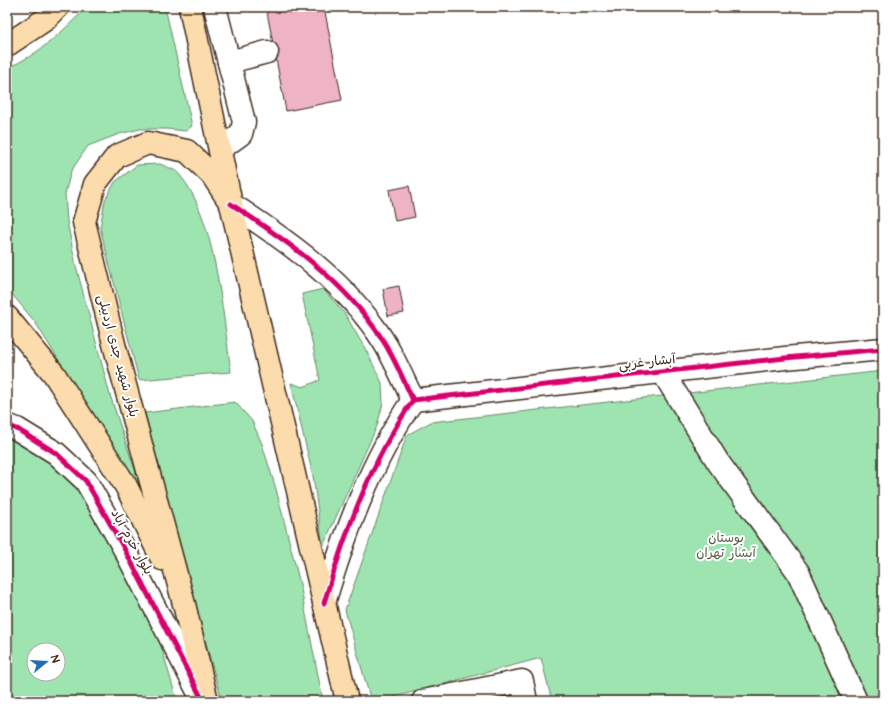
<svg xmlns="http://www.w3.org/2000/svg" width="890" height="708" viewBox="0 0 890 708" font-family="'Architects Daughter','Playpen Sans Arabic',sans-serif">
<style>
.green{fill:#9ee4b1;stroke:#6c8768;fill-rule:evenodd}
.building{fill:#eeb4c5;stroke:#3b2a1e}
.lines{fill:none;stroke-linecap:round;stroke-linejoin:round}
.minor-casing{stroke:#3b2a1e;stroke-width:25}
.major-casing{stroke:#3b2a1e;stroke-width:25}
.minor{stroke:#fff;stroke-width:22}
.major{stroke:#fcdcac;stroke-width:22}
.cycleway-casing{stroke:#fff;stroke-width:8}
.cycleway{stroke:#d6006c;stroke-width:5}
.labels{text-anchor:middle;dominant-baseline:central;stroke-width:4;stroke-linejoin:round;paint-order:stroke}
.street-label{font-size:13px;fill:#3b2a1e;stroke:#fff}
.park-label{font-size:13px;fill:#545843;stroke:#fff}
</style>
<rect width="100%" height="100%" fill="#fff"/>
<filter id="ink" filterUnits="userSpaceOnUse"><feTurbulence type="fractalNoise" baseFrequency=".025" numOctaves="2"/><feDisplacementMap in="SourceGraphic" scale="8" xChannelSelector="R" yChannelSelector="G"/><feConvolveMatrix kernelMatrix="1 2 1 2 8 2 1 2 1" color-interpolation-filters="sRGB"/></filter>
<g filter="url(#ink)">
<g class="green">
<path d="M87,7H165L192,126L186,131L167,129H140L119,134L88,146L71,171L65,194L67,221L76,266L110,395L160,545L83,399L35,322L7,288V68C39,55 63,31 87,7Z"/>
<path d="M160,164C166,167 175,169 179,174C216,216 223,317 231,372L139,380L100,228L105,200L115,182L137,165Z"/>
<polygon points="323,289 345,314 367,352 382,383 383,403 377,426 323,546 313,476 291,383 303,387 320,380 302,294"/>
<polygon points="883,371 883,701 552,701 541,658 379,701 371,701 345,610 407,435 431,422"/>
<polygon points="235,402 252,421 262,444 276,489 300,584 323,701 222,701 187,575 145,413"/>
<path d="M7,430L72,472L141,576L177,701H7ZM34,650H58V674H34Z"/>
</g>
<g class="building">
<polygon points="266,7 324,7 342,100 286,111"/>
<polygon points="409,186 415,217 395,221 389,190"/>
<polygon points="399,286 404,313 388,316 383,289"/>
<polygon points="519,684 523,701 494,701 492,690"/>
</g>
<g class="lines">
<defs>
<g id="minor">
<polyline points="215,7 244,122 241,134 220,149"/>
<polyline points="229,62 267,52"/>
<path d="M231,204C283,238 336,275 373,326C390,348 401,375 413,400"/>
<polyline points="662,371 718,462 798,572 856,701"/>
<polyline points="413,400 785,358 883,349"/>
<polyline points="7,425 17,429 56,453 86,481 125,550 203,701"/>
<path d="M324,603C345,533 371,461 413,400"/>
<polyline points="423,701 522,681 526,701"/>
</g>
<g id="major">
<polyline points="190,7 231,204 347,701"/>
<polyline points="7,45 46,19 58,7"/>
<polyline points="7,317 54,374 126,486 162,559"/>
<polyline points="207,701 184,604 115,348 84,222 95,184 117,156 148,143 187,151 212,175 231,204"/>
</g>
</defs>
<use href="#minor" class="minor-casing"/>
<use href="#major" class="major-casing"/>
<use href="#minor" class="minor"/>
<use href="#major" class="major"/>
<defs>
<g id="cycleway">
<path d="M231,204C283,238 336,275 373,326C390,348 401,375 413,400"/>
<polyline points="413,400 785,358 883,349"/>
<polyline points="7,425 17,429 56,453 86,481 125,550 203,701"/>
<path d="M324,603C345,533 371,461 413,400"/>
</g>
</defs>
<use href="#cycleway" class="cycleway-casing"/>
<use href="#cycleway" class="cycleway"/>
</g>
</g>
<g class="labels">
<g class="street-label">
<text transform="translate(118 356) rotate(75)">بلوار شهید جدی اردبیلی</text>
<text transform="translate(647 362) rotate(-6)">آبشار غربی</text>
<text transform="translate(132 542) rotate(61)">بلوار خرم آباد</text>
</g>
<g class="park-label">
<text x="726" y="538">بوستان<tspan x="726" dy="15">آبشار تهران</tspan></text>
</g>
</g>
<rect width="890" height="708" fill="none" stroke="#fff" stroke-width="24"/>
<rect x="12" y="12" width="866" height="684" fill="none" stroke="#3b2a1e" stroke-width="1.5" filter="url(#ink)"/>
<g transform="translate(46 662) rotate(72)"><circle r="19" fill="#ffffff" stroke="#b1aaa5"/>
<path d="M0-3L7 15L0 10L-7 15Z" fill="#1f6fb2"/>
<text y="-6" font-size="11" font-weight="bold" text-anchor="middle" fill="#3b2a1e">N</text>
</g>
</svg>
